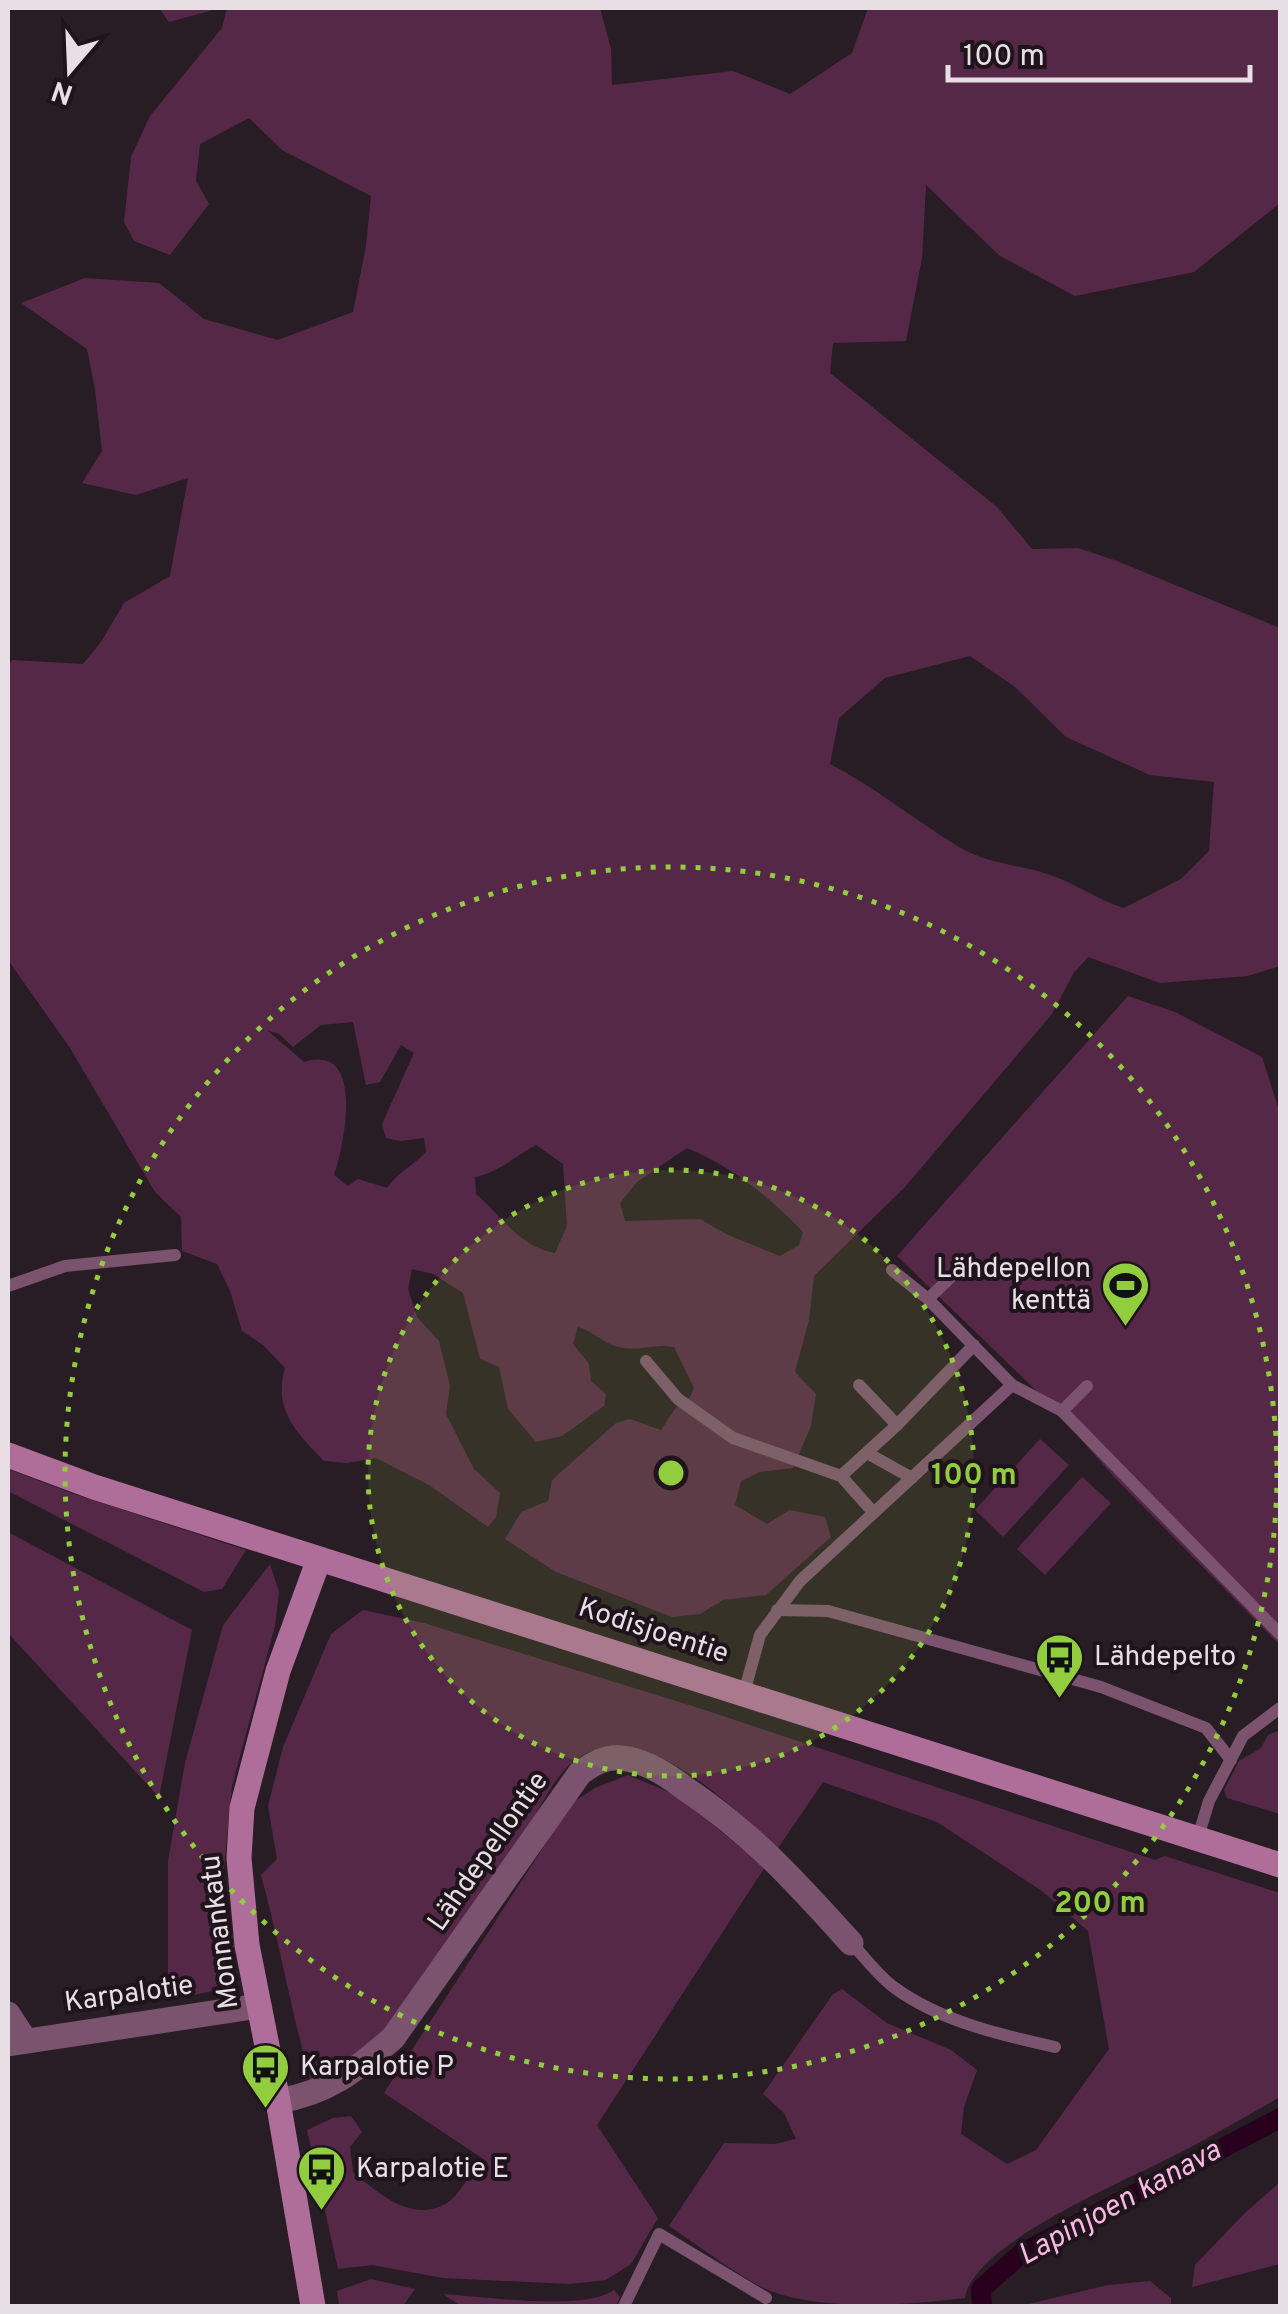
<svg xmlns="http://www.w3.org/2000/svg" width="1288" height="2314" viewBox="0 0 1288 2314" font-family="Overpass,sans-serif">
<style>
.green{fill:#562848;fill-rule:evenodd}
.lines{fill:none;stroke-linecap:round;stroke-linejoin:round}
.canal{stroke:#28001e;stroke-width:20}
.lane{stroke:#7b536e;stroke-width:12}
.street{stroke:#7b536e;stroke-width:25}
.secondary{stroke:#ae6e99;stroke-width:25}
.ring{fill:none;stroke:#92cd3f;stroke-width:5;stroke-dasharray:5 10}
.labels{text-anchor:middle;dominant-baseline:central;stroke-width:8;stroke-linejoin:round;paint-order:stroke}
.poi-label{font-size:28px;fill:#e7dfe4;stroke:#1f141b;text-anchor:start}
.street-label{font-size:28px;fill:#e7dfe4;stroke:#1f141b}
.water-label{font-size:30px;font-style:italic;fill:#f9b8e3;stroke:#1f141b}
.centre{fill:#92cd3f;stroke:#1f141b;stroke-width:5}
.ring-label{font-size:30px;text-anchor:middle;font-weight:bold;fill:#92cd3f;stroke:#1f141b;stroke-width:8;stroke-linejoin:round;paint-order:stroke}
</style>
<rect width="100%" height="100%" fill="#291d25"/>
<g class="green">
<polygon points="159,8 220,8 169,22"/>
<path d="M227,8H600L611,49L612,85L733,71L790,94L852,53L868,8H1280V203L1194,272L1075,296L1000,256L926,185L922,258L906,341L833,343L830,373L997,507L1032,549L1078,548L1117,561L1280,628V966L1248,976L1160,983L1088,957L1073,974L1052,1014L904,1188L814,1276L809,1320L795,1372L816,1394L811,1426L793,1468L760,1472L741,1481L735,1505L767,1524L790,1510L825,1517L831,1537L766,1595L723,1600L700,1614L672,1617L556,1572L505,1539L521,1512L548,1501L552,1480L616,1423L630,1419L661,1430L677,1406L690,1397L694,1388L674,1347C654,1343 636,1353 615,1346C603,1342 592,1331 578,1327L573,1344L589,1364L591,1381L606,1394L604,1406L562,1436L536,1442L508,1409L499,1367L480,1359L463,1293L433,1274L412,1269L408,1289L417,1317L439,1341L450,1386L446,1414L474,1469L500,1493L496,1517L488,1527L429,1485L376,1458L347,1463L324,1461C296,1432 273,1410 285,1368L263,1345L242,1331L230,1291L217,1264L182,1251L181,1217L155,1192L70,1048L8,960V666L12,660L83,664L101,642L124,603L170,576L188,478L136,495L82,483L102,451L95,389L87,349L21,303L85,278L159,283L204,319L278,340L353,312L366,246L371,196L282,150L249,118L200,144L196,181L209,204L170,255L134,241L124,222L131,157L150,116L222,28ZM970,656L1015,687L1066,737L1150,775L1214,782L1209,851L1181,879L1124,908C1097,900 1074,882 1047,874C1017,864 987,864 959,847C915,820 876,788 830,764L839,718L885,678ZM353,1022L366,1085L380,1082L401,1045L414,1053L382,1124L386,1138L400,1141L424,1138L426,1152C413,1166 398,1172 387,1188L358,1179L348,1186L334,1175C344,1146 366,1042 304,1062L267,1030L279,1034L293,1047L321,1025ZM536,1145L563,1164L567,1226L555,1253C518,1246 503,1217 476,1194L475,1177C498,1173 515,1156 536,1145ZM687,1148C731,1166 771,1198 803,1232L799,1245L780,1256L726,1234L700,1219L625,1221L620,1203L637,1182Z"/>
<polygon points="1128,996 1175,1012 1262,1057 1280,1113 1280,1645 1116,1479 1048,1402 897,1256"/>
<polygon points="1040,1439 1069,1465 1003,1537 975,1510"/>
<polygon points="8,1469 71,1493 246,1550 222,1589 204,1592 8,1491"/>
<polygon points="1082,1477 1111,1503 1045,1575 1017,1549"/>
<polygon points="8,1532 192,1630 159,1797 8,1633"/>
<polygon points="270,1564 279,1592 275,1626 232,1786 223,1879 235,1952 227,1974 213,1991 168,2000 168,1861 185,1763 223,1625"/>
<path d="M363,1610L424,1623L705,1710L1155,1860L1165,1856L1280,1893V2097C1240,2120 1199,2144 1157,2164C1113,2186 971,2247 965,2298C907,2305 828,2311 773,2292C746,2282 695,2243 669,2226L724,2143L775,2144L796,2139L784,2113L763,2094L833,1994L842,1989L887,2023L951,2050L977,2070L964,2107L961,2134L1007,2164L1036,2150L1109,2049L1088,1931L1042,1891L937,1822L823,1782L778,1848C731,1807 640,1710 574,1761C553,1777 535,1816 524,1839L383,2039L312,2085C292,2016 280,1945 261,1875L277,1859L268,1806L283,1747L331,1634Z"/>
<polygon points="1280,1730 1280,1814 1227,1798 1224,1790 1239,1761 1261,1748 1268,1735"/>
<path d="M628,1775L676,1795L765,1867L597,2125L658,2218L631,2264L606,2280L569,2284L443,2278L372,2265L338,2269L307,2130L333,2118L351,2116L362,2132L350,2147L353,2172C378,2193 412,2224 447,2203C460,2195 472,2170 482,2158L384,2093L572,1803L595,1788Z"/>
<polygon points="1280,2182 1280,2264 1192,2287 1195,2265 1244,2214"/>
<polygon points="371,2279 415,2289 403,2306 339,2306 337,2291"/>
<polygon points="1150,2281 1171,2298 1171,2306 1020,2306 1108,2285"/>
<path d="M614,2290L620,2297L616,2306H461L443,2294C483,2296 582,2312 614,2290Z"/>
</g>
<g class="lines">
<polyline class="canal" points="982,2306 981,2289 1022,2253 1280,2118"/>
<g class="lane">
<polyline points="892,1270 928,1299 1012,1385 1062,1411 1280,1634"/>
<polyline points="8,1286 65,1266 175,1255"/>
<polyline points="928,1299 950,1278"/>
<polyline points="646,1361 678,1399 733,1438 841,1476 873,1512"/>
<polyline points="859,1385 897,1425"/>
<polyline points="1062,1411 1087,1386"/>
<polyline points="867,1453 912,1478"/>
<polyline points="841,1476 897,1425 974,1345"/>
<polyline points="777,1610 828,1611 1101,1687 1206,1728 1231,1760"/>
<polyline points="744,1693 760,1635 800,1581 1012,1385"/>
<polyline points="1198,1837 1209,1801 1243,1736 1280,1708"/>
<path d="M851,1943C865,1957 878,1976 895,1988C940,2021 1001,2035 1055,2047"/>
<polyline points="624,2306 659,2234 766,2298"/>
</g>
<g class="street">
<polyline points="8,2014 25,2040"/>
<polyline points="8,2044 259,2006"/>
<path d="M278,2101C328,2093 356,2070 393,2038L580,1773C593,1764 605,1756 621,1758C643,1760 666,1774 683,1787C752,1833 796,1882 851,1943"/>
</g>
<g class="secondary">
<polyline points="8,1455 94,1487 1280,1865"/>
<polyline points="313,2306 278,2101 247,1945 239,1858 242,1808 278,1671 319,1559"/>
</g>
</g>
<circle cx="671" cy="1473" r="303" fill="#92cd3f" fill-opacity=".12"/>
<g class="ring">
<circle cx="671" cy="1473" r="303"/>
<circle cx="671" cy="1473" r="606"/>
</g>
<defs>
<symbol id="stadium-pin" viewBox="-11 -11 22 30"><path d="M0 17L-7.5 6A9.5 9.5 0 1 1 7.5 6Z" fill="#92cd3f" stroke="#1f141b"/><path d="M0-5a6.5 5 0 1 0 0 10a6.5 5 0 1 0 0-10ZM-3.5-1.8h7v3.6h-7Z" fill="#111"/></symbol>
<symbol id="bus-pin" viewBox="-11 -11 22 30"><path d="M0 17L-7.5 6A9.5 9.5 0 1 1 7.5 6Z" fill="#92cd3f" stroke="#1f141b"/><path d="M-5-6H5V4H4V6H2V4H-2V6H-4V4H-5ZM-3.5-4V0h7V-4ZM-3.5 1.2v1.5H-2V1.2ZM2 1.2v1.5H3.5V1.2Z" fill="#111"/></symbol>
</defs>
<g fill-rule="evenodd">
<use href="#stadium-pin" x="1098" y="1258" width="55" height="75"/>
<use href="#bus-pin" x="1032" y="1630" width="55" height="75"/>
<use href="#bus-pin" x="238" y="2040" width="55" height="75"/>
<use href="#bus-pin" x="294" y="2142" width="55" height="75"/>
</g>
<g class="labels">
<g class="poi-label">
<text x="1091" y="1270" text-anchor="end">Lähdepellon<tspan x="1091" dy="32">kenttä</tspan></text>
<text x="1094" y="1658">Lähdepelto</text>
<text x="300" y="2068">Karpalotie P</text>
<text x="356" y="2170">Karpalotie E</text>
</g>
<g class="street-label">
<text transform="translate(653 1632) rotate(18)">Kodisjoentie</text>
<text transform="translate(489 1852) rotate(-55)">Lähdepellontie</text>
<text transform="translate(221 1932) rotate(-97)">Monnankatu</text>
<text transform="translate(129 1995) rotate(-8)">Karpalotie</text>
</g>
<g class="water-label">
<text transform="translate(1120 2204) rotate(-29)">Lapinjoen kanava</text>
</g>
</g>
<circle cx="671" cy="1473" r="15" class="centre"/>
<g class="ring-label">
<text x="974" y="1484">100 m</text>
<text x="1100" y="1912">200 m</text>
</g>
<rect width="1288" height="2314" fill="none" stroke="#e7dfe4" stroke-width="20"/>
<g transform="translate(70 70) rotate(199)" stroke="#1f141b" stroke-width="8" paint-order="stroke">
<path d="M0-8L18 38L0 25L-18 38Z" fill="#e7dfe4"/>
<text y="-15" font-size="28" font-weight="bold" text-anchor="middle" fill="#e7dfe4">N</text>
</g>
<path d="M948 65v15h302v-15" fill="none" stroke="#e7dfe4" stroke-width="5"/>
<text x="963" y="65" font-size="30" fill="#e7dfe4" stroke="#1f141b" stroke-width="8" paint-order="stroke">100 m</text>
</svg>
